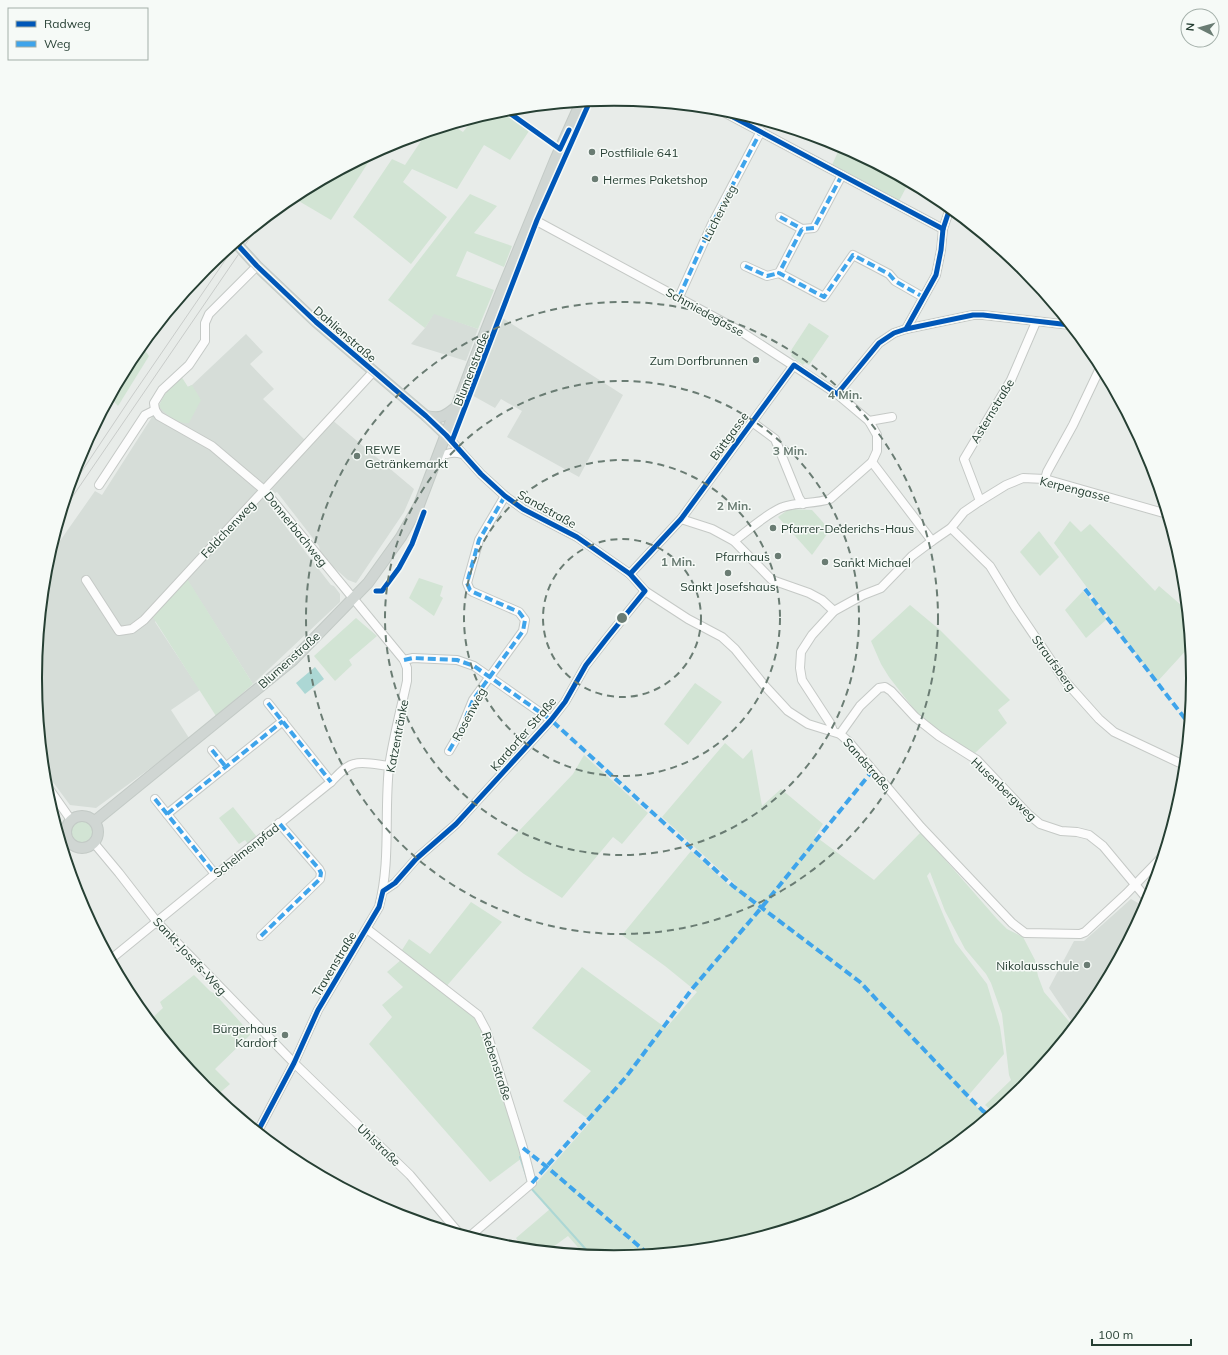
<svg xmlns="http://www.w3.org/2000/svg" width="1228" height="1355" viewBox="0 0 1228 1355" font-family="Mulish,sans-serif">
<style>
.built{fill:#d6ddd8}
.green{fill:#d2e4d4}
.water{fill:#acd7d4}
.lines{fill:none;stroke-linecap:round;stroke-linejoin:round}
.stream{stroke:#acd7d4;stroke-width:2}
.minor-casing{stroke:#c5c9c6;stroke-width:10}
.major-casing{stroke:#c3cac6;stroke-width:12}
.minor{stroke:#fcfcfc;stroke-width:8}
.major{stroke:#d0d6d3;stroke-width:10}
.tram{stroke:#c9ccca;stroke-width:1}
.quiet{stroke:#3ea4eb;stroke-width:4;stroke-dasharray:8 4;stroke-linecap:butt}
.cycleway-casing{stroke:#f6faf7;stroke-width:8}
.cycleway{stroke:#0057b8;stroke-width:5}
.ring{fill:none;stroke:#6a7c73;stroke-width:2;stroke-dasharray:7 5}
.poi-dot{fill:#6a7c73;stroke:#f6faf7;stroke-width:1.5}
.labels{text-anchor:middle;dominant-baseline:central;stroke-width:3;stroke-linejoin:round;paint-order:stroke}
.poi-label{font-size:12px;fill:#263f33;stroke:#f6faf7;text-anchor:start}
.street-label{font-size:12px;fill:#263f33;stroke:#f6faf7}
.rim{fill:none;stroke:#263f33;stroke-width:2}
.centre{fill:#6a7c73;stroke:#f6faf7;stroke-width:2}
.ring-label{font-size:12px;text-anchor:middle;font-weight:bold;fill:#6a7c73;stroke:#f6faf7;stroke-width:3;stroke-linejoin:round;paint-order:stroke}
</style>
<rect width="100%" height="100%" fill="#e8ece9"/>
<g class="built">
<polygon points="434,313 478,329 466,361 411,344 425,328"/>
<polygon points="498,315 623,395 579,477 507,437 522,411 501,399 495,408 468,393"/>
<polygon points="246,334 263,352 250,364 274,389 263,399 305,440 258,491 331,585 334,586 340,594 340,602 253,684 186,578 155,622 200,690 171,710 189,738 152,767 96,808 70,805 44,770 35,677 46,564 48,558 95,491 102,495 159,406 164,396 192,385"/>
<polygon points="331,419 414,489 404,512 356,583 348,580 330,564 320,551 319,546 277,492 275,493 271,489 271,483"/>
<polygon points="1131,899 1145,907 1095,999 1074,1025 1049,988 1074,941 1084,941"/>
</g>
<g class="green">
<polygon points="526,107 515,121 529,131 510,160 484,145 457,189 412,169 403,182 447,217 411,264 353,217 392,159 405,165 427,132 452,125 463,132 474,118 501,110"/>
<polygon points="841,145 909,182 899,201 832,165"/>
<polygon points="375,152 331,220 292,197 293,196"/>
<polygon points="470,194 497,206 474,233 512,246 504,267 467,251 456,276 494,290 478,329 434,314 425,328 388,300"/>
<polygon points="809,323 829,336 809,365 805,363 803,365 791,356 792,354 790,352"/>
<polygon points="141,345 149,356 118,406 110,397 133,356"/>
<path d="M181,376L188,387L192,385L201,400L189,423C180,425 164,414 159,406C164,394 171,385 181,376Z"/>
<polygon points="789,509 812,510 830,530 812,555 778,517"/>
<polygon points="1070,521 1081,532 1090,524 1155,591 1159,586 1181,605 1185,600 1190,646 1157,682 1054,543"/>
<polygon points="1039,531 1059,557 1040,576 1020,552"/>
<polygon points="186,577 253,684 216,716 152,616"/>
<polygon points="419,578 443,586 440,596 443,598 434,616 409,598"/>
<polygon points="1083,591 1107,619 1086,638 1065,610"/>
<polygon points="910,605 940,630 1010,700 998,710 1007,723 975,753 941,734 917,713 889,677 881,664 871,641"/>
<polygon points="356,618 377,636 349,660 352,665 335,681 314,656"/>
<polygon points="695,683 722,702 688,745 664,724"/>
<polygon points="725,743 743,759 752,749 762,806 781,789 823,824 815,836 874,880 921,832 997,919 1007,929 1023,937 1035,960 1038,976 1044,992 1073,1026 1023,1087 993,1112 985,1105 1011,1080 1009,1075 1002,1014 991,983 986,974 965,949 945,911 930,872 927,876 945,919 955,942 987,984 1000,1027 1004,1054 967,1097 987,1117 935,1159 835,1213 727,1245 646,1253 639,1248 632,1255 614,1256 584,1254 568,1236 549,1250 523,1248 516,1238 550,1209 532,1188 591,1121 563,1101 591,1071 532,1028 582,967 666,1028 697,992 665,966 622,935 691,851 731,887 735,884 662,817"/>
<polygon points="584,755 648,813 622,844 613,837 562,898 524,874 497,854 573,774"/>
<polygon points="233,807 257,837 248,844 245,840 239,844 219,818"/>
<circle cx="83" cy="832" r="12"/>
<polygon points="471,902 502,922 445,988 476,1017 483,1030 522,1158 490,1182 369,1044 392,1017 382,1005 403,987 387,972 402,959 402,950 409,939 430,954"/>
<polygon points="194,975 210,991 215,994 251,1034 215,1069 230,1084 216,1096 204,1087 150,1020 163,1008 160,1002"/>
</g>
<polygon class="water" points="315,667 324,679 305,694 296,683"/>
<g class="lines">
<g class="stream">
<polyline points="520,1157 528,1181"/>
<polyline points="530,1187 590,1254"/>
</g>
<defs>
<g id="minor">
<polyline points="718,109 943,229"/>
<polyline points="842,175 814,228 802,229 779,273 824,297 853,255 889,274 895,281 923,297"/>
<polyline points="780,217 802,229"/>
<polyline points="531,218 740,331 837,394 869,421 877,435 877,451 872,462 932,541"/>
<polyline points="745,266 767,276 779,273"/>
<polyline points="679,297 712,224 761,131"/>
<polyline points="906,329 936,275 941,250 943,229 950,208"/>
<polyline points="837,394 879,343 894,333 906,329 973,315 983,315 1070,325"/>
<path d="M155,410L159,416L212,446L264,490L404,660L407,668V681C401,709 393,739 389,767C384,814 391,861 379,907L318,1010L294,1063L258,1131"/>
<polyline points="155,410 154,403 162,390 189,365 205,341 205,323 209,314 257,266"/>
<polyline points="869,421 892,417"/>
<polyline points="752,422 775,439 799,498 803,504"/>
<polyline points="446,435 481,474 505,496 523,509 577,537 630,574 645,591 688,619 722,637 735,649 764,685 788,711 808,724 840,734 849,742 921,827 1012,923 1025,933 1080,934 1085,932 1126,894 1161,858"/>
<path d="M437,459C446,454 451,451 462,454"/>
<polyline points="1045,479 1047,472 1073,425 1101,366"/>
<polyline points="99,485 145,415 155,410"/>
<polyline points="980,501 964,459 1011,380 1036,322"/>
<polyline points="681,519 712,529 734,541 772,580 809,593 822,600 834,611"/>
<polyline points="951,528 990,566 1015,607 1065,681 1099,719 1114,732 1184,765"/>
<path d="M734,541C746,532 770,511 783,507C798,502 815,504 830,499L872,462"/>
<polyline points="630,574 681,519 794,365"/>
<polyline points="86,580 119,631 132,629 144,620 373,372"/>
<polyline points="404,660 413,658 457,660 474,666 551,720"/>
<polyline points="268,703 331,782"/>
<polyline points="833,731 830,723 802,680 800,668 801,652 812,635 834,611 863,595 881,588 912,556 932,541 951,528 964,512 980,501 1006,485 1023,478 1045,479 1167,514"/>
<polyline points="840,734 860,706 879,688 885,687 891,691 915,717 939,736 977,760 1028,814 1040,824 1061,831 1077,832 1089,835 1103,846 1148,900"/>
<polyline points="212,750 226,767"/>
<polyline points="449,751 459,734 473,700 523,631 525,620 519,612 473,592 470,590 467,583 479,540 505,496"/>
<polyline points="45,783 71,820"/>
<polyline points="155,799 215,874"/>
<polyline points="167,814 283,721"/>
<polyline points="94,843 119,873 157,922 294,1063 410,1175 458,1232"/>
<polyline points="383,891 395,883 416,859 456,824 551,720 565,702 586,665 607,638 645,591"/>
<polyline points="367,929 478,1015 486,1030 523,1148 532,1183 470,1236"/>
<polyline points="261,936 320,879 321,873 319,869 279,823"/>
<path d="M111,959L215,874L222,870L331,782C337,776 345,766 354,764C364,761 379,765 390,766"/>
</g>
<g id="major">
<polyline points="236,243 257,266 316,322 426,416 446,435"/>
<path d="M426,416C440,419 444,417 455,408"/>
<circle cx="82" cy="832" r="16"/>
<polyline points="95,821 293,660 368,583 401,537 419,505 473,363 501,292 555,160 581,102"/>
</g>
</defs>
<use href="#minor" class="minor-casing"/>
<use href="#major" class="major-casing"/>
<use href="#minor" class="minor"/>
<use href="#major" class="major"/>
<g class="tram">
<polyline points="68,492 132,396 239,240"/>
<polyline points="62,512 260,223"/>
</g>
<g class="quiet">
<polyline points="842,175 814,228 802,229 779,273 824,297 853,255 889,274 895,281 923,297"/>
<polyline points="780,217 802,229"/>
<polyline points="745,266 767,276 779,273"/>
<polyline points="679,297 712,224 761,131"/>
<polyline points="1085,589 1186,720"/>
<polyline points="404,660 413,658 457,660 474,666 551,720 733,886 860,982 965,1093 983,1111 989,1115"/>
<polyline points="268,703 331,782"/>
<polyline points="212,750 226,767"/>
<polyline points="449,751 459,734 473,700 523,631 525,620 519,612 473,592 470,590 467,583 479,540 505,496"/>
<polyline points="155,799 215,874"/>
<polyline points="167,814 283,721"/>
<polyline points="261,936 320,879 321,873 319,869 279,823"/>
<polyline points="523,1148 547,1167 647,1253"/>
<polyline points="532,1183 626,1077 692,989 762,907 873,770"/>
</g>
<defs>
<g id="cycleway">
<polyline points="504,109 560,149 569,130"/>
<polyline points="718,109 943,229"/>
<polyline points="236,243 257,266 316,322 426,416 446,435 481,474 505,496 523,509 577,537 630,574 645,591 607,638 586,665 565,702 551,720 456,824 416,859 395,883 383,891 379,907 318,1010 294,1063 258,1131"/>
<polyline points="906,329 936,275 941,250 943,229 950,208"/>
<polyline points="452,441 537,220 590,101"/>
<polyline points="630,574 681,519 794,365 837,394 879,343 894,333 906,329 973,315 983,315 1070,325"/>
<polyline points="376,591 382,591 399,568 412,544 424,512"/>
</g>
</defs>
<use href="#cycleway" class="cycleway-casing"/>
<use href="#cycleway" class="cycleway"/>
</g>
<g class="ring">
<circle cx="622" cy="618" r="79"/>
<circle cx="622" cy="618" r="158"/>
<circle cx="622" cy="618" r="237"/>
<circle cx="622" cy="618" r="316"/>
</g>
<g class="poi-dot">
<circle cx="592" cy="152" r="4"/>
<circle cx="595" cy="179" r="4"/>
<circle cx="756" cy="360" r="4"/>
<circle cx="357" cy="456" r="4"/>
<circle cx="773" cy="528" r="4"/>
<circle cx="778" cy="556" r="4"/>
<circle cx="825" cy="562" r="4"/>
<circle cx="728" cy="573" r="4"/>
<circle cx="1087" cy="965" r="4"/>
<circle cx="285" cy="1035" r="4"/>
</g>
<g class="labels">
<g class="poi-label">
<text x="600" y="152">Postfiliale 641</text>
<text x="603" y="179">Hermes Paketshop</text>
<text x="748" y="360" text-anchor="end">Zum Dorfbrunnen</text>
<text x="365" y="449">REWE<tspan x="365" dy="14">Getränkemarkt</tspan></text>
<text x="781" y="528">Pfarrer-Dederichs-Haus</text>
<text x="770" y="556" text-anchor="end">Pfarrhaus</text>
<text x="833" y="562">Sankt Michael</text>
<text x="728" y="586" text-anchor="middle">Sankt Josefshaus</text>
<text x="1079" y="965" text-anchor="end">Nikolausschule</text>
<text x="277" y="1028" text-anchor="end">Bürgerhaus<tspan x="277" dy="14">Kardorf</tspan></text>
</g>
<g class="street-label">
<text transform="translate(719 213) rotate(-63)">Lücherweg</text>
<text transform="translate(705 312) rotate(29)">Schmiedegasse</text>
<text transform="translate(345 334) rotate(41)">Dahlienstraße</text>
<text transform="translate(471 369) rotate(-69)">Blumenstraße</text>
<text transform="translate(992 411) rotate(-59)">Asternstraße</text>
<text transform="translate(729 436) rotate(-54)">Büttgasse</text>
<text transform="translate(1075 489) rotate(14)">Kerpengasse</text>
<text transform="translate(547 509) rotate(29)">Sandstraße</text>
<text transform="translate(228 529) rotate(-47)">Feldchenweg</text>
<text transform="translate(296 529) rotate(51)">Donnerbachweg</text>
<text transform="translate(289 660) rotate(-42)">Blumenstraße</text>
<text transform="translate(1054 663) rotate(54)">Straufsberg</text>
<text transform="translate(469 714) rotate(-62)">Rosenweg</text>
<text transform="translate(523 734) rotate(-49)">Kardorfer Straße</text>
<text transform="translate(397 736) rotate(-79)">Katzentränke</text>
<text transform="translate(867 764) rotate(49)">Sandstraße</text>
<text transform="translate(1004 789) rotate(44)">Husenbergweg</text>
<text transform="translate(246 850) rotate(-38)">Schelmenpfad</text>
<text transform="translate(190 956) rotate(47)">Sankt-Josefs-Weg</text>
<text transform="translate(334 964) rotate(-59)">Travenstraße</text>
<text transform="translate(497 1066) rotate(72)">Rebenstraße</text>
<text transform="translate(379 1145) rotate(44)">Uhlstraße</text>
</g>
</g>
<path d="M0 0H1228V1355H0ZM42 678a572 572 0 1 1 1144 0a572 572 0 1 1-1144 0Z" fill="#f6faf7" fill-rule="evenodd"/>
<path class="rim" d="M42 678a572 572 0 1 1 1144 0a572 572 0 1 1-1144 0Z"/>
<circle cx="622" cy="618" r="6" class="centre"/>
<g class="ring-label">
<text x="845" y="399">4 Min.</text>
<text x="790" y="455">3 Min.</text>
<text x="734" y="510">2 Min.</text>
<text x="678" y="566">1 Min.</text>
</g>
<rect x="8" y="8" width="140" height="52" fill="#f6faf7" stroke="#a3afa9"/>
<rect x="16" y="21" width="20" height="6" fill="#0057b8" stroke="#a3afa9"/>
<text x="44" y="28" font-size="12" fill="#263f33">Radweg</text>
<rect x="16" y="41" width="20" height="6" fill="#3ea4eb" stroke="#a3afa9"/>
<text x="44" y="48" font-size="12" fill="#263f33">Weg</text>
<g transform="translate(1200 28) rotate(276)"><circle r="19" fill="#f6faf7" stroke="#a3afa9"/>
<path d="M0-3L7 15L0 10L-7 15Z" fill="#6a7c73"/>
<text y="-6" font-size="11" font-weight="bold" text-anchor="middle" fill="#263f33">N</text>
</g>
<path d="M1092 1339v6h99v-6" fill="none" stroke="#263f33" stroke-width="2"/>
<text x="1098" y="1339" font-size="12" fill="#263f33" stroke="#f6faf7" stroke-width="3" paint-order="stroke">100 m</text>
</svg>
